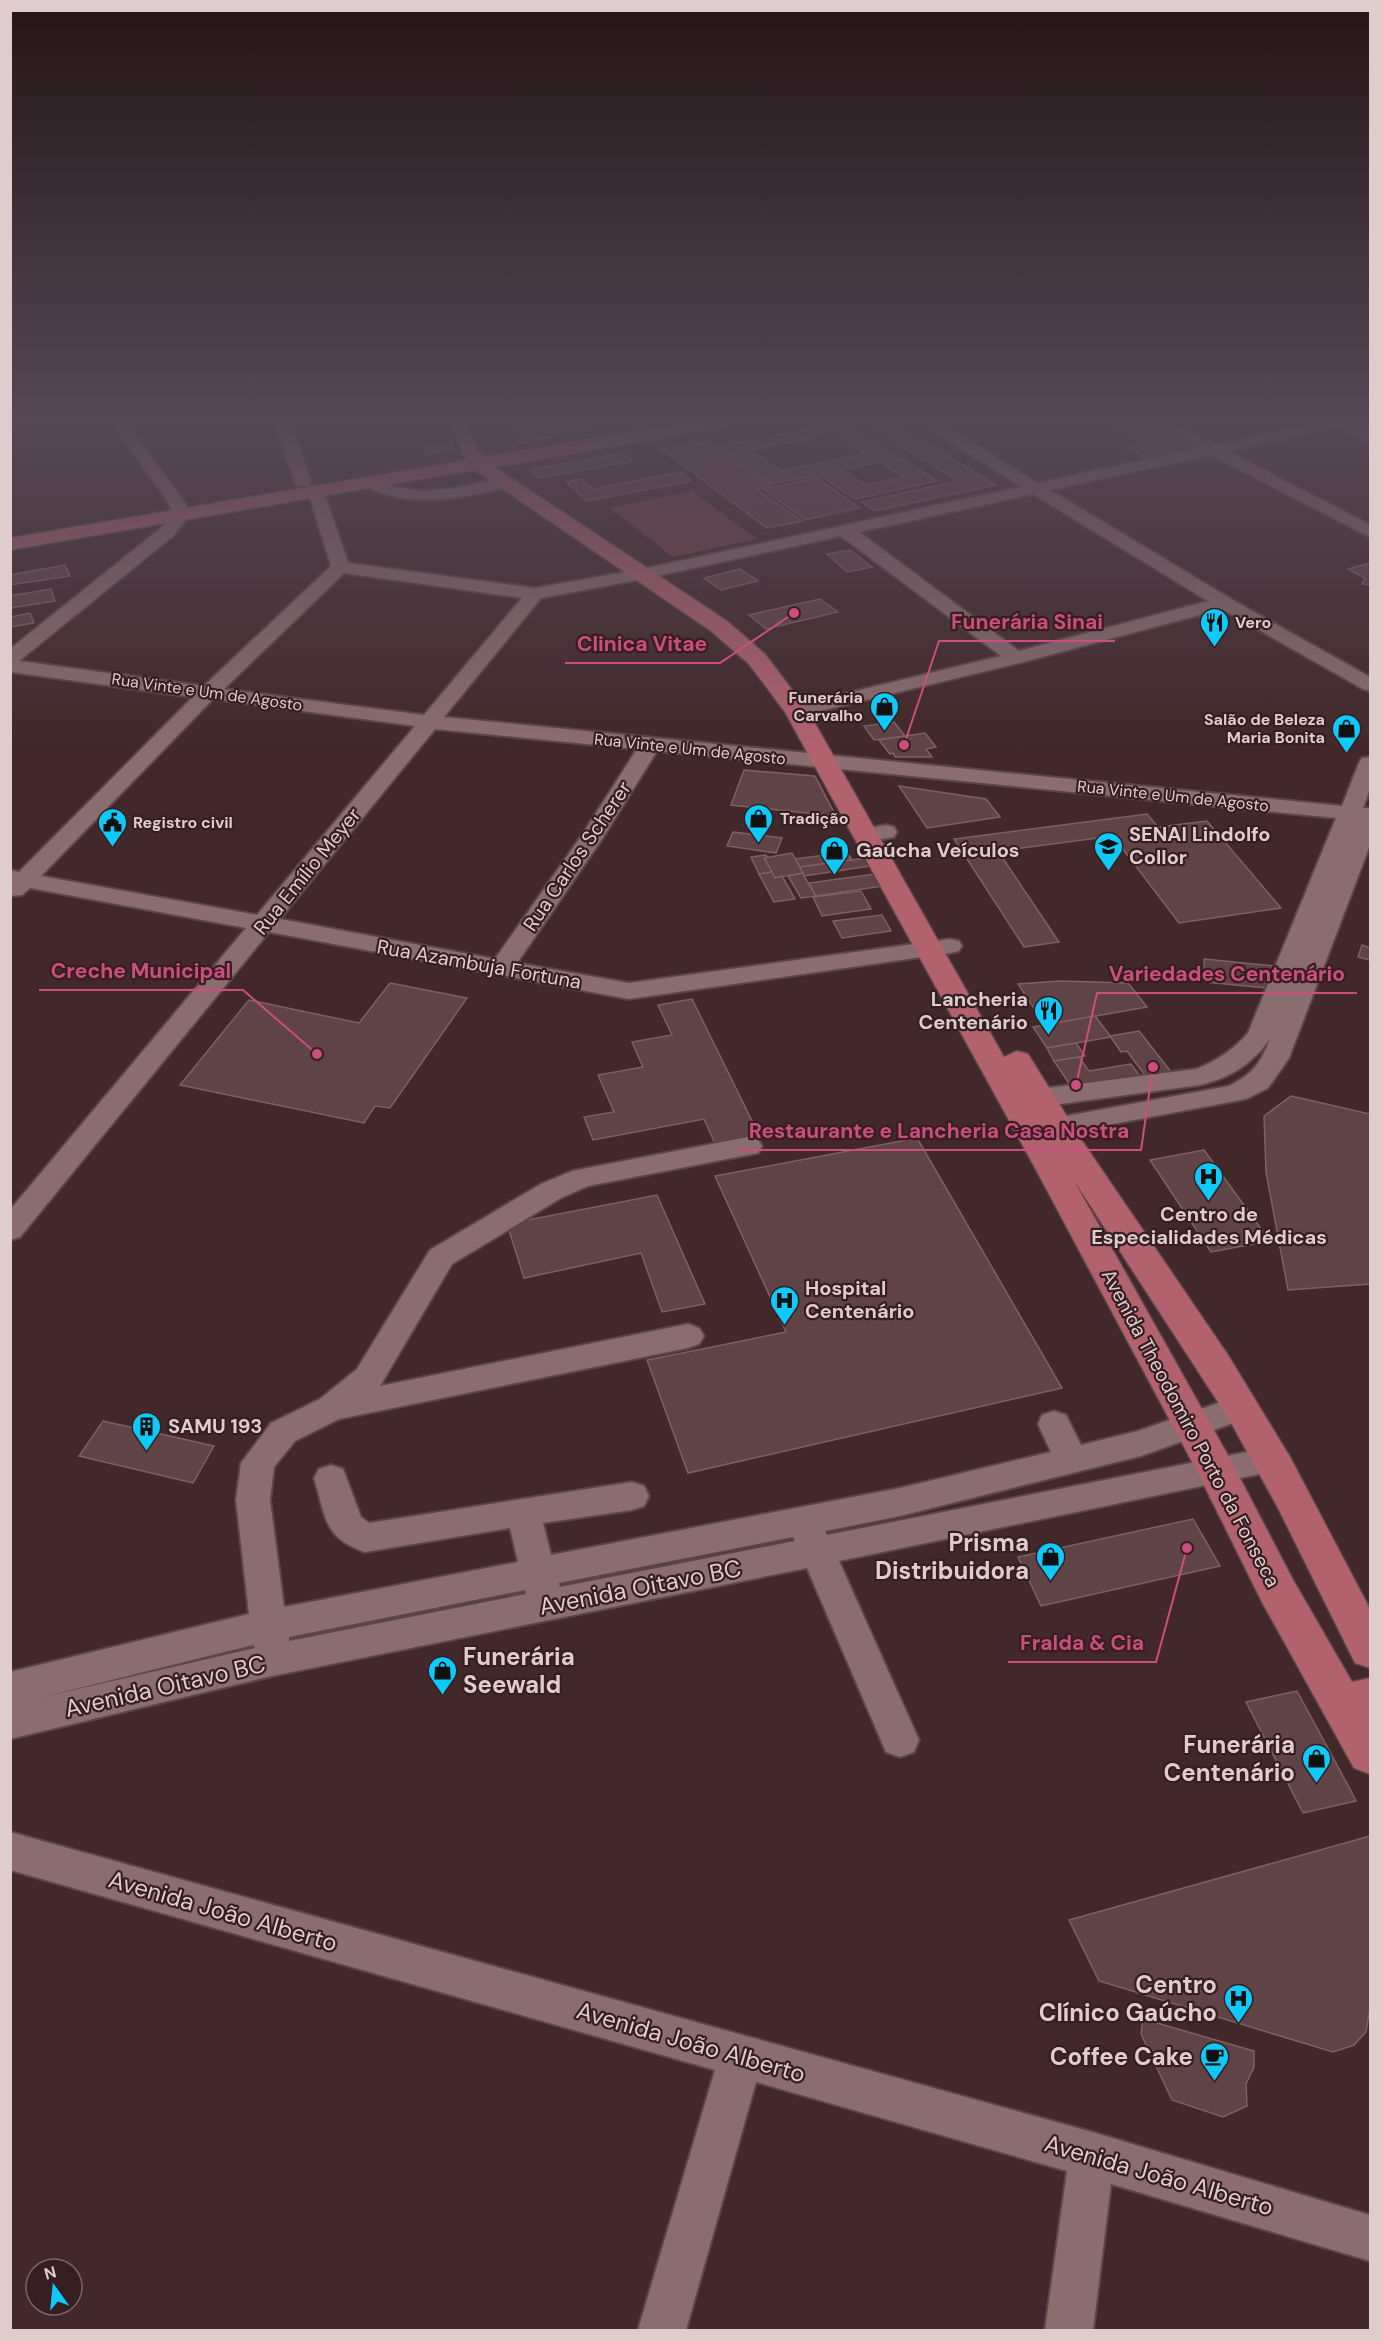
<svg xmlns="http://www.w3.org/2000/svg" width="1381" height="2341" viewBox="0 0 1381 2341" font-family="'DM Sans',sans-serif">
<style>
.green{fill:#723f45}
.building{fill:#604346;stroke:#7f6163;stroke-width:1.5;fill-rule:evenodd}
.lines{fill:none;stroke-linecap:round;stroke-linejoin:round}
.minor-casing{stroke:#5b4547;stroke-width:4}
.major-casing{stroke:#5b4547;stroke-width:3}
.minor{fill:#8c6d6f;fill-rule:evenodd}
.major{fill:#b2626d;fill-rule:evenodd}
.labels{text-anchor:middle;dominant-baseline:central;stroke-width:4.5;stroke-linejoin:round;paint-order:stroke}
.far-poi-label{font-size:16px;font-weight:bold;fill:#dfcdce;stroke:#371e21;text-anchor:start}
.far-street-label{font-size:16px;fill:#dfcdce;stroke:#371e21}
.poi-label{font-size:20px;font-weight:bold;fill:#dfcdce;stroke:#371e21;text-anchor:start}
.street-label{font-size:20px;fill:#dfcdce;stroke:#371e21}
.near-poi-label{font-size:24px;font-weight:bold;fill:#dfcdce;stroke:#371e21;text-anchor:end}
.near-street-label{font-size:24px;fill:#dfcdce;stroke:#371e21}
.leader{fill:none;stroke:#cb4e7e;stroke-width:2}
.callout-dot{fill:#cb4e7e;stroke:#371e21;stroke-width:2}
.callout-label{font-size:21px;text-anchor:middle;font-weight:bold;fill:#cb4e7e;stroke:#371e21;stroke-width:4.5;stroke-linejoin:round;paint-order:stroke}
</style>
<rect width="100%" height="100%" fill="#42282a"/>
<polygon class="green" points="692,491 757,539 673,557 610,508"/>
<g class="building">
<polygon points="506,421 583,421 593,430 520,443"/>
<polygon points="860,421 890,421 996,485 875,511 862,502 958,481"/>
<polygon points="1137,421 1192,450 1148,459 1124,447 1141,443 1110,426"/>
<path d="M843,422L937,481L855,499L819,475L771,484L718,446ZM834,434L866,454L781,471L750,450ZM880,462L904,477L866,485L842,470Z"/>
<polygon points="706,441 770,486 756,489 802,521 767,528 661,449"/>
<polygon points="450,443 455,450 428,454 423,447"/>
<polygon points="623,453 633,461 539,478 530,470"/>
<polygon points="681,472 691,481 587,501 566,482 581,479 593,489"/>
<polygon points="817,478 860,508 805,520 763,489"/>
<polygon points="850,550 872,567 847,572 827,554"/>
<polygon points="1370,563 1370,585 1362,584 1365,578 1348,569"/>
<polygon points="65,565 70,576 10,585 10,575"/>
<polygon points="740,569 758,581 721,590 704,578"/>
<polygon points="51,589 55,601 10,608 10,596"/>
<polygon points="820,599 838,612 766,629 749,615"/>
<polygon points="30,613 34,623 10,627 10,617"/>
<polygon points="894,722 905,736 874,740 864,726"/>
<polygon points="925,733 936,747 926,749 932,757 895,757 893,753 890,754 879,740"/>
<polygon points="744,770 815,776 836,816 731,805"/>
<polygon points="899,786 986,799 1000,817 927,828"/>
<polygon points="1147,814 1158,827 1207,821 1281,908 1179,923 1113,836 998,851 1059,942 1024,947 954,839"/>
<polygon points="733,832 782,838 776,853 727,846"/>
<polygon points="847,852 852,860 800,867 795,859"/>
<polygon points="792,853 803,873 775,878 764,858"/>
<polygon points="766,855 767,857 764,858 772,872 759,874 751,857"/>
<polygon points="866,858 871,866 804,876 800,867"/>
<polygon points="772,872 775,878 782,876 795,899 774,902 759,874"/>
<polygon points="803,873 804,876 816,896 801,898 788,876"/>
<polygon points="875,874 883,886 816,896 809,883"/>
<polygon points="861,891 871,909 822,916 813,897"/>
<polygon points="882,915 891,931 842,938 833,921"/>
<polygon points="1362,945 1370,948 1370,960 1358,957"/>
<polygon points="1204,959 1275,966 1277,989 1205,982"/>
<polygon points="1061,981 1128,983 1147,1007 1045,1025 1018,984"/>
<polygon points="390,983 467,998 390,1108 375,1106 364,1123 180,1085 249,1000 359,1023"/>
<polygon points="692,999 760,1137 716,1146 704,1119 593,1140 584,1117 614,1112 598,1075 643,1067 632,1042 672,1035 658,1005"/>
<polygon points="1095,1016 1111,1037 1047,1048 1033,1027"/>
<polygon points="1139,1031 1172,1073 1147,1078 1127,1051 1121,1052 1110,1036"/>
<polygon points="1076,1043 1085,1056 1054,1061 1047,1048"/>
<polygon points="1079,1057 1089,1071 1131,1064 1142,1079 1074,1091 1054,1061"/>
<polygon points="1291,1096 1370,1114 1370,1284 1288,1290 1266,1172 1264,1116"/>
<polygon points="917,1138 1062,1388 688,1473 647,1360 786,1332 715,1176"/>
<polygon points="1204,1150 1270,1241 1211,1252 1150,1160"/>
<polygon points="657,1195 705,1304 662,1312 641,1253 524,1278 507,1224"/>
<polygon points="103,1421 214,1446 193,1483 79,1456"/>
<polygon points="1193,1519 1220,1566 1041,1606 1018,1557"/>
<polygon points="1297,1691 1350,1789 1356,1801 1303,1813 1246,1702"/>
<polygon points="1370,1836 1370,2008 1366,2032 1354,2045 1333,2052 1099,1981 1069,1920"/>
<polygon points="1143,2019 1254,2051 1254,2067 1246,2084 1247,2106 1223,2117 1172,2100 1141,2034"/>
</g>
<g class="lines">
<defs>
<g id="minor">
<polygon points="10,421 26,421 24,424 10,428"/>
<path d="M110,421H125L185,503L190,515L173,536L19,661L204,686L331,566L308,492L316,487L324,492L348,563L535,588L643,569L1021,487L917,421H936L1038,483L1198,448L1151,421H1171L1215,445L1323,421H1353L1370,431V442L1338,427L1228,451L1370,525V537L1211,455L1050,490L1231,599L1370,677V691L1363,689L1222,609L1023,662L796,717L789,715L786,711L789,707L1001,656L841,536L643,579L541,598L444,717L1342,806L1359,763L1362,758L1370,757V789L1363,808H1370V845L1289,1058L1268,1088L1246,1099L1033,1139L1023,1136L1019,1130L1023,1124L1229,1086C1253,1074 1260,1064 1270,1039C1252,1064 1230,1078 1200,1085L1016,1110L1006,1107L1002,1101L1006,1095L1016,1092L1196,1069C1217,1061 1233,1050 1248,1033L1336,818L657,751L604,836L517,963L629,983L950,939L959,941L962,946L959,951L950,953L629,999L269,932L20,1237L10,1240V1210L246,928L30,888L22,895L10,896V870L19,872L193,697L10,672V649L161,528L172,515L169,503ZM1033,494L1208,601L1019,651L859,532ZM344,573L522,598L424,715L224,689ZM213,699L415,726L257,915L41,876ZM435,729L637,749L582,835L495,959L280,919Z"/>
<polygon points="274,421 290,421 311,482 309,486 297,486 295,482"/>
<polygon points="449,421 465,421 478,452 476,455 464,455"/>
<path d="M506,477L514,482L512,486C470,496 431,506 388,495C380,493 369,490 364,483L372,478L395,487L422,491L454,488Z"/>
<polygon points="886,825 894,827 897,832 894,837 865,842 857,840 854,835 857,830"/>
<path d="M748,1137L758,1139L762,1146L758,1153L588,1186L561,1198L452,1264L380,1386L688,1324L699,1328L704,1336L699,1344L688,1348L339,1419L295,1441L274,1467L270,1500L284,1607L518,1562L510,1528L365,1552C323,1538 326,1516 314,1478L319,1469L331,1465L343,1469L361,1517L369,1523L632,1482L644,1486L649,1496L644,1506L632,1510L543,1523L551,1555L900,1488L1051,1452L1038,1424L1042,1415L1054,1411L1066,1415L1081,1445L1138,1431L1241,1395L1253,1398L1257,1407L1253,1416L1141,1456L900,1516L825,1531L827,1535L1272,1447L1284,1451L1289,1460L1284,1469L839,1561L919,1740L914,1752L900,1757L886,1752L807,1568L272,1676L10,1739V1672L249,1614L236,1500L241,1463L271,1423L320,1399L357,1369L430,1250L541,1184L572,1171ZM793,1537L795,1541L560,1587L559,1583ZM525,1590L526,1594L289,1641V1637ZM253,1645L255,1648L39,1698Z"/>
<polygon points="10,1832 1092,2132 1370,2215 1370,2261 1111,2184 1093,2330 1045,2330 1067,2171 756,2082 686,2330 638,2330 715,2070 10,1870"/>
</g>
<path id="major" d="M695,421H738L729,426L495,467L727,621L765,654L808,711L1004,1057L1017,1051L1028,1054L1083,1142L1228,1355L1290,1457L1370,1609V1668L1355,1663L1278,1508L1229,1419L1073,1179L1230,1459L1292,1578L1352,1682L1370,1678V1774L1354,1768L1262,1602L1198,1473L1034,1166L785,712L749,664L711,631L475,470L10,550V538L467,460L461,452L463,448C474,445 477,449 484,457Z"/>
</defs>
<use href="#minor" class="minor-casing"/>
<use href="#major" class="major-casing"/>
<use href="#minor" class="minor"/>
<use href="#major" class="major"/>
</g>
<linearGradient id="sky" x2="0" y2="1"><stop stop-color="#241617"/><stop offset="0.56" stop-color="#544855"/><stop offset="1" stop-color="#544855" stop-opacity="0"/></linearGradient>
<rect width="1381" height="749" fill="url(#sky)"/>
<defs>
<symbol id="restaurant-pin" viewBox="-11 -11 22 30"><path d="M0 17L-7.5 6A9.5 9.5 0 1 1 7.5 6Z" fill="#0ecafa" stroke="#371e21"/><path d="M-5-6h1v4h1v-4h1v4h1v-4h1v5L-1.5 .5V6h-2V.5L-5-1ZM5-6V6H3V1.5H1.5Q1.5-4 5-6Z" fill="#111"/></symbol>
<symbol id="shop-pin" viewBox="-11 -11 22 30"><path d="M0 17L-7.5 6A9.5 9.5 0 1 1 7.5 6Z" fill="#0ecafa" stroke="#371e21"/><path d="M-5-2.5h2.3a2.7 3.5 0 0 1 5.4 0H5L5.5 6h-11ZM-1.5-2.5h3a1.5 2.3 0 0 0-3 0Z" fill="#111"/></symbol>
<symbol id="civic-pin" viewBox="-11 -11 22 30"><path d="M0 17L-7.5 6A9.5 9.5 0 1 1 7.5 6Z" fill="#0ecafa" stroke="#371e21"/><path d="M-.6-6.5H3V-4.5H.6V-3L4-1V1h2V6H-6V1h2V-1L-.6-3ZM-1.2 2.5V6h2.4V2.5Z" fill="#111"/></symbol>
<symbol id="school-pin" viewBox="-11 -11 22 30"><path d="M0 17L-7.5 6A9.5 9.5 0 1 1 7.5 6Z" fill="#0ecafa" stroke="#371e21"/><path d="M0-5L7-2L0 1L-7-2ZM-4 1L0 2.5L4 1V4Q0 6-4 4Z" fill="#111"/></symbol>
<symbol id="hospital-pin" viewBox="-11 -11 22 30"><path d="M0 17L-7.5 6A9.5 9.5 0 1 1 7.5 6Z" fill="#0ecafa" stroke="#371e21"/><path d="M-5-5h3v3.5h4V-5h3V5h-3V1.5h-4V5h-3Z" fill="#111"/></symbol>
<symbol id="building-pin" viewBox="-11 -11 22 30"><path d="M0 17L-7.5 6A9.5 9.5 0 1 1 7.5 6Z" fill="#0ecafa" stroke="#371e21"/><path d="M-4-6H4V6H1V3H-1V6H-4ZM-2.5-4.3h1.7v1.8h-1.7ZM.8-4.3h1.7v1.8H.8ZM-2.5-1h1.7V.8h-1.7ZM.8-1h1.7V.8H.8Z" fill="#111"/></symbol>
<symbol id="cafe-pin" viewBox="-11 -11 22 30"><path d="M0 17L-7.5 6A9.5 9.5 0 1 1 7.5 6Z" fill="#0ecafa" stroke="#371e21"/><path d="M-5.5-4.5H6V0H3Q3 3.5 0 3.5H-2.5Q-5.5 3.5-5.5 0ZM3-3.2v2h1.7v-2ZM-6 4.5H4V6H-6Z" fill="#111"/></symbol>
</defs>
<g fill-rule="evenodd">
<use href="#restaurant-pin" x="1198" y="606" width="33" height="45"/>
<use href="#shop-pin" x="868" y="690" width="33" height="45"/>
<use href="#shop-pin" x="1330" y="712" width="33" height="45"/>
<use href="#shop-pin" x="742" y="802" width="33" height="45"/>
<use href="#civic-pin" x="96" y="806" width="33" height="45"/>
<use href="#school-pin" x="1092" y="830" width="33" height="45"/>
<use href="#shop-pin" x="818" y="834" width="33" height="45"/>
<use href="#restaurant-pin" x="1032" y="994" width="33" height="45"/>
<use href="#hospital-pin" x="1192" y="1160" width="33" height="45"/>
<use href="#hospital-pin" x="768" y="1284" width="33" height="45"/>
<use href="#building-pin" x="130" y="1410" width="33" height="45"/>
<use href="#shop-pin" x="1034" y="1540" width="33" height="45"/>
<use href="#shop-pin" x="426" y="1654" width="33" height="45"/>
<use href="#shop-pin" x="1300" y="1742" width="33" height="45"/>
<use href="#hospital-pin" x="1222" y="1982" width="33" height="45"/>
<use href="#cafe-pin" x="1198" y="2040" width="33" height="45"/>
</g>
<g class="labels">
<g class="far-poi-label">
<text x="1235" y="622">Vero</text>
<text x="863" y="697" text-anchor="end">Funerária<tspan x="863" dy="18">Carvalho</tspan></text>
<text x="1325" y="719" text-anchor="end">Salão de Beleza<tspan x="1325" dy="18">Maria Bonita</tspan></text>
<text x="780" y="818">Tradição</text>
<text x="133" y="822">Registro civil</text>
</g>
<g class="far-street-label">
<text transform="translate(207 692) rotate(8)">Rua Vinte e Um de Agosto</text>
<text transform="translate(690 749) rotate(6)">Rua Vinte e Um de Agosto</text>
<text transform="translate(1173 796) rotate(6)">Rua Vinte e Um de Agosto</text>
</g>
<g class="poi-label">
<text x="1129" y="834">SENAI Lindolfo<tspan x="1129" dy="23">Collor</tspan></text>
<text x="856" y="850">Gaúcha Veículos</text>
<text x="1028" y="999" text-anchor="end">Lancheria<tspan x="1028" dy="23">Centenário</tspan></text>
<text x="1209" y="1214" text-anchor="middle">Centro de<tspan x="1209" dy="23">Especialidades Médicas</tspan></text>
<text x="805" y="1288">Hospital<tspan x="805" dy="23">Centenário</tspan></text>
<text x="168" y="1426">SAMU 193</text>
</g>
<g class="street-label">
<text transform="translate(577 856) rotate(-56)">Rua Carlos Scherer</text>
<text transform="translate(307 871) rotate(-51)">Rua Emílio Meyer</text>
<text transform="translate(479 964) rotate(10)">Rua Azambuja Fortuna</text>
<text transform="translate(1191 1428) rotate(62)">Avenida Theodomiro Porto da Fonseca</text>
</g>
<g class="near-poi-label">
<text x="1029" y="1542">Prisma<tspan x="1029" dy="28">Distribuidora</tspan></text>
<text x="463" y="1656" text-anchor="start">Funerária<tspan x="463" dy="28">Seewald</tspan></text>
<text x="1295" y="1744">Funerária<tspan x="1295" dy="28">Centenário</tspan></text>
<text x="1217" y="1984">Centro<tspan x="1217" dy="28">Clínico Gaúcho</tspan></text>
<text x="1193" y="2056">Coffee Cake</text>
</g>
<g class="near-street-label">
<text transform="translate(640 1587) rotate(-11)">Avenida Oitavo BC</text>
<text transform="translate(165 1686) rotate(-13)">Avenida Oitavo BC</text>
<text transform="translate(223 1911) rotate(16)">Avenida João Alberto</text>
<text transform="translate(691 2042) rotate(16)">Avenida João Alberto</text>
<text transform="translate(1159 2175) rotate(16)">Avenida João Alberto</text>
</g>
</g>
<path class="leader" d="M904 745L939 641H1115M794 613L720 663H565M317 1054L243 990H39M1076 1085L1097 993H1357M1153 1067L1141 1150H737M1187 1548L1156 1662H1008"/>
<g class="callout-dot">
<circle cx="904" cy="745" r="6"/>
<circle cx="794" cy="613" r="6"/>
<circle cx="317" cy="1054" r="6"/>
<circle cx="1076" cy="1085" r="6"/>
<circle cx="1153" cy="1067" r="6"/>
<circle cx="1187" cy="1548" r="6"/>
</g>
<g class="callout-label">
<text x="1027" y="629">Funerária Sinai</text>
<text x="642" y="651">Clinica Vitae</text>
<text x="141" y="978">Creche Municipal</text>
<text x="1227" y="981">Variedades Centenário</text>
<text x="939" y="1138">Restaurante e Lancheria Casa Nostra</text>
<text x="1082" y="1650">Fralda &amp; Cia</text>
</g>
<rect width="1381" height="2341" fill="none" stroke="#dfcdce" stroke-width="24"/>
<g transform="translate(54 2287) rotate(345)"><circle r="28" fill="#371e21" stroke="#7a6466" stroke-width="1.5"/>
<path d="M0-4.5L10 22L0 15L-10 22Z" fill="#0ecafa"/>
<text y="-9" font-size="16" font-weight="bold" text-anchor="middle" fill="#dfcdce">N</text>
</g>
</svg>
